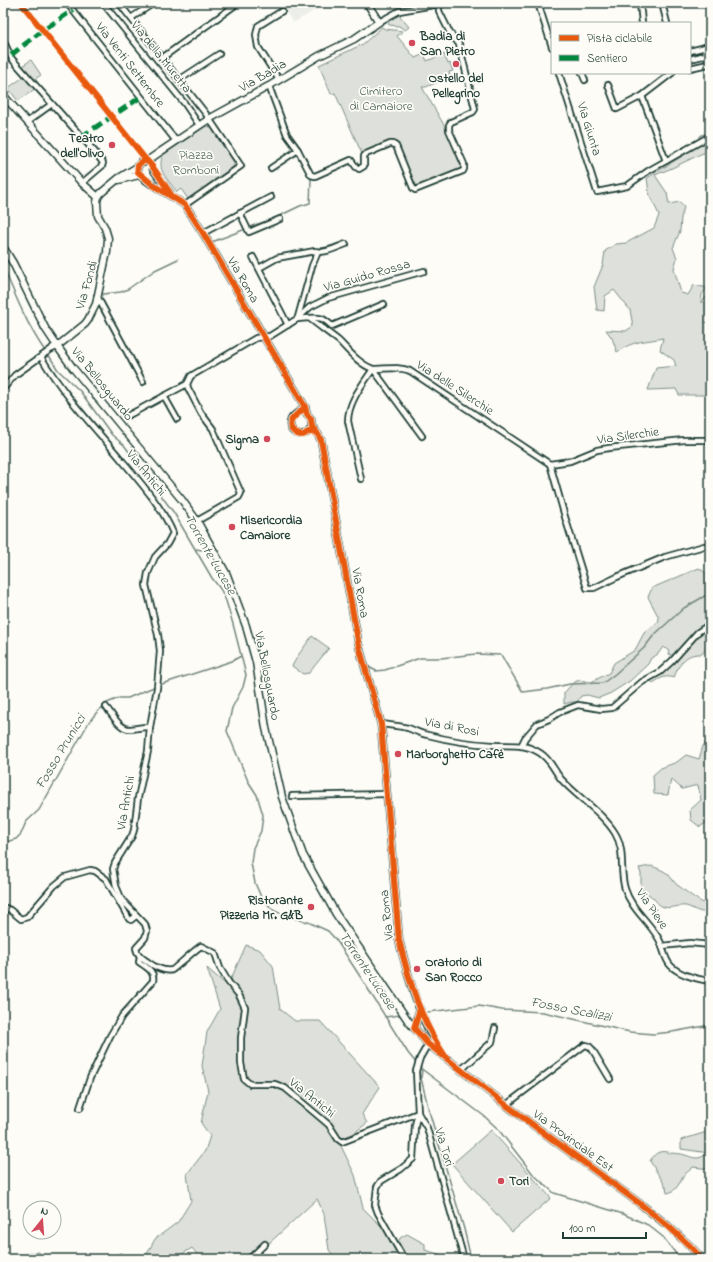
<svg xmlns="http://www.w3.org/2000/svg" width="713" height="1262" viewBox="0 0 713 1262" font-family="'Indie Flower',sans-serif">
<style>
.built{fill:#eceee9}
.green{fill:#dde0db;stroke:#7e8e88}
.lines{fill:none;stroke-linecap:round;stroke-linejoin:round}
.stream{stroke:#75877f;stroke-width:1.5}
.street-casing{stroke:#1f3d34;stroke-width:8}
.secondary-casing{stroke:#1f3d34;stroke-width:9}
.street{stroke:#fdfcf7;stroke-width:4.5}
.secondary{stroke:#fdfcf7;stroke-width:6}
.quiet{stroke:#00873e;stroke-width:5;stroke-dasharray:10 5;stroke-linecap:butt}
.cycleway-casing{stroke:#fdfcf7;stroke-width:8}
.cycleway{stroke:#e8590c;stroke-width:6}
.poi-dot{fill:#d1495b;stroke:#fdfcf7;stroke-width:1.5}
.labels{text-anchor:middle;dominant-baseline:central;stroke-width:3.5;stroke-linejoin:round;paint-order:stroke}
.poi-label{font-size:13px;font-weight:bold;fill:#1f3d34;stroke:#fdfcf7;text-anchor:start}
.street-label{font-size:13px;fill:#1f3d34;stroke:#fdfcf7}
.park-label{font-size:13px;fill:#455e55;stroke:#fdfcf7}
.water-label{font-size:14px;font-style:italic;fill:#435c53;stroke:#fdfcf7}
</style>
<rect width="100%" height="100%" fill="#fdfcf7"/>
<filter id="ink" filterUnits="userSpaceOnUse"><feTurbulence type="fractalNoise" baseFrequency=".025" numOctaves="2"/><feDisplacementMap in="SourceGraphic" scale="8" xChannelSelector="R" yChannelSelector="G"/><feConvolveMatrix kernelMatrix="1 2 1 2 8 2 1 2 1" color-interpolation-filters="sRGB"/></filter>
<g filter="url(#ink)">
<polygon class="built" points="281,3 327,3 293,23"/>
<g class="green">
<polygon points="398,15 400,16 409,27 405,30 399,26 389,25 388,22"/>
<polygon points="382,27 385,29 403,31 397,36 415,58 424,54 427,61 444,54 448,64 450,63 453,71 449,72 450,77 426,87 422,87 444,125 462,169 417,187 395,140 362,154 335,93 331,94 319,65 363,44"/>
<polygon points="31,60 41,75 35,79 21,67 24,66 25,64"/>
<polygon points="25,76 35,89 18,101 8,88"/>
<path d="M206,126L211,127L234,162V166L188,199L181,189L177,192C168,179 156,171 163,155Z"/>
<path d="M710,132V153H703L672,168L655,175L667,193L669,204L680,202L684,207L681,218L680,231L673,248L677,258L674,269L681,293L688,295L694,285L708,288L702,294L701,303L707,296H710V393L708,395H679L676,389L648,390L656,368L676,366L674,360L660,350L663,338C644,342 634,340 617,352L612,338L606,330L626,331L633,326L630,310L614,290L605,296L604,311L597,310L594,287L603,265L605,251L616,244L626,243L654,228L659,215L649,193L647,178L687,153L701,135Z"/>
<path d="M699,568L707,574L706,584H710V643L702,654C686,653 679,663 674,678C665,675 661,678 653,683L648,678L673,656L669,654L668,650L663,647L658,654L651,658L648,664L630,681L611,693L599,698L587,695L581,696L577,702H572L564,704V693L573,683L579,680L591,682L609,673L614,663L635,650L644,633L659,621L658,616L648,597L652,588Z"/>
<polygon points="312,636 329,648 309,673 303,674 292,666 299,654"/>
<polygon points="710,736 710,820 700,827 691,820 690,810 701,800 698,785 682,789 671,779 668,795 654,794 653,775 661,768 677,762 686,755 699,759 703,746"/>
<path d="M651,866C657,868 663,870 668,874C671,877 673,881 676,884C687,892 697,901 710,906V911C701,915 694,908 686,906C679,905 670,909 664,907C658,905 657,902 654,899C651,895 645,893 641,889V874L639,868Z"/>
<polygon points="246,945 260,950 273,966 280,1009 295,1021 320,1021 380,1087 362,1114 367,1123 340,1144 355,1175 363,1208 398,1243 400,1238 407,1234 425,1244 425,1250 442,1255 446,1259 336,1259 329,1250 324,1214 317,1199 266,1246 244,1259 201,1259 192,1248 174,1259 107,1259 120,1253 132,1258 146,1256 155,1239 178,1222 191,1201 187,1174 205,1151 210,1136 201,1123 208,1091 202,1066 207,1032 220,1009 207,968 230,988 240,1004 246,1003 231,979"/>
<polygon points="491,1130 551,1198 512,1232 452,1164"/>
<path d="M710,1131V1169L693,1167C691,1170 688,1171 685,1174C680,1181 677,1192 667,1193L666,1187L650,1161C656,1151 661,1150 672,1153C676,1154 680,1153 685,1155C689,1156 692,1158 697,1158C701,1158 705,1155 709,1153L681,1149V1140Z"/>
<polygon points="39,1252 43,1259 24,1259 28,1253"/>
</g>
<g class="lines">
<g class="stream">
<polyline points="285,122 290,133 300,147"/>
<polyline points="252,226 275,218 300,206 310,203 311,179"/>
<polyline points="212,242 243,230"/>
<path d="M3,266C15,295 27,325 45,351"/>
<polyline points="103,294 121,292 128,289 155,270 178,259"/>
<polyline points="48,354 58,370 80,391 112,435 124,445 174,513 212,578 221,590 226,601 233,624 246,675 243,687 232,708 227,731 248,781 257,795 263,815 261,831 253,848 251,863 255,883 261,897 272,909 286,916 308,922 328,931 337,941 363,981 408,1053 417,1064"/>
<polyline points="196,549 202,550"/>
<polyline points="367,666 376,671 385,670 420,658 441,658 476,654 501,655 523,692 547,689 570,684 603,683 615,674 644,648 654,635 684,608 710,593"/>
<polyline points="159,685 232,661 241,656"/>
<polyline points="3,845 6,842 16,839 21,834 26,822 39,810 89,722 97,712 107,703 119,698 128,698 156,686"/>
<polyline points="428,1012 479,1006 502,1010 543,1012 630,1032 653,1034 672,1032 710,1025"/>
<polyline points="385,1017 400,1015"/>
<polyline points="419,1067 484,1116 498,1129 533,1174 554,1193 623,1214 648,1225 663,1237 680,1259"/>
<polyline points="422,1070 421,1078 429,1111 464,1229 471,1259"/>
</g>
<defs>
<g id="street">
<polyline points="67,3 176,141"/>
<polyline points="103,3 185,104 199,125"/>
<polyline points="119,3 206,114 241,166 185,205"/>
<polyline points="538,3 552,47"/>
<polyline points="640,3 642,23"/>
<polyline points="662,3 667,23"/>
<polyline points="131,18 154,3"/>
<polyline points="379,22 399,11 445,3"/>
<polyline points="3,40 12,59 20,68 95,152 103,163 102,166 82,183"/>
<polyline points="690,51 710,46"/>
<polyline points="162,58 234,6"/>
<polyline points="690,59 706,55"/>
<polyline points="690,68 708,64 705,47"/>
<polyline points="559,73 597,192 627,186 648,171 710,136"/>
<polyline points="582,73 585,80"/>
<polyline points="179,80 219,54"/>
<polyline points="279,80 258,47 256,35 258,26 282,11"/>
<polyline points="608,85 617,109 642,96 672,73"/>
<polyline points="269,86 287,135 298,150 311,175 315,176 351,160 356,167 359,169 364,166 364,156 366,154 390,144 393,144 396,146 413,188 415,190 463,171 464,169 464,164 449,130 449,125 451,122 473,112 475,109 459,44 450,33 439,11 439,4"/>
<polyline points="642,96 666,161"/>
<polyline points="27,122 52,104"/>
<polyline points="271,168 298,150"/>
<polyline points="240,213 249,232 280,219"/>
<polyline points="203,233 271,197"/>
<polyline points="253,257 288,325"/>
<path d="M259,268L277,258L315,251C325,254 337,247 346,244"/>
<polyline points="97,296 143,382"/>
<polyline points="298,317 312,266 318,252"/>
<path d="M309,318C321,317 323,318 332,326L384,304"/>
<polyline points="297,319 310,307 328,298 424,271"/>
<path d="M41,357C63,394 93,426 120,458C140,482 161,505 173,533L167,544L155,557L148,573L146,585L158,635L160,651L157,688L150,727L148,751L138,798L134,830L132,836L115,863L113,869L116,886L122,900L145,924L147,931L145,938L136,948C137,955 142,958 148,962C153,966 164,972 172,970C174,969 196,949 201,946L215,953L220,968L229,983L239,995L245,1008L241,1038V1063L244,1079L250,1084H275L285,1088L322,1119L329,1125L338,1139L342,1142L418,1113"/>
<polyline points="3,389 15,375 53,348"/>
<polyline points="164,396 177,419"/>
<polyline points="129,415 187,384"/>
<polyline points="550,464 565,517 587,588 594,588 617,577 665,557 704,546"/>
<polyline points="550,464 570,461 597,450 609,448 684,440 710,440"/>
<path d="M361,479L348,421C348,402 363,384 373,369L422,436"/>
<path d="M197,521L239,497L241,493L213,429L201,413L188,388L187,384L191,376L256,338L270,336L297,319L309,318C319,326 329,333 339,341C349,351 359,364 373,369C386,369 399,366 410,371L550,464"/>
<path d="M106,707C112,714 120,730 131,729C138,728 143,727 150,727"/>
<path d="M381,724C389,725 399,726 408,728C414,730 421,734 428,735C447,740 473,744 493,745C511,746 525,743 540,753C550,759 554,770 561,779C576,796 603,813 615,833C626,851 619,870 625,889C631,908 647,920 657,936C664,945 663,958 671,966C680,975 697,979 710,981"/>
<polyline points="521,746 525,738 537,724 549,719 560,712 578,705 601,709 612,708 642,682 660,672 672,661 698,632 710,624"/>
<polyline points="292,796 387,794"/>
<polyline points="3,907 10,910 21,919 27,917 54,886 65,877 90,870 95,871 106,879 129,919 131,920 136,916"/>
<polyline points="662,946 690,943 710,945"/>
<polyline points="428,1044 420,1058 416,1071 418,1113 427,1128 464,1259"/>
<polyline points="462,1069 492,1042 495,1028"/>
<polyline points="506,1105 585,1045 589,1046 592,1049 610,1079"/>
<path d="M80,1108L90,1078L110,1036L122,1016L153,981C155,971 146,967 139,962L140,956"/>
<polyline points="249,1259 265,1244"/>
<polyline points="404,1259 378,1213 375,1205 377,1187 381,1181 401,1169 413,1159 415,1125 418,1113"/>
</g>
<g id="secondary">
<polyline points="3,95 82,183 98,197"/>
<path d="M137,167L139,175L153,185L185,205L203,233L305,407L307,414L311,419L312,427L317,433L321,440L359,646L381,724L399,940C409,979 419,1019 442,1053"/>
<polyline points="153,169 170,193"/>
<polyline points="119,180 139,175"/>
<polyline points="3,247 13,263 45,328 57,346 73,368 182,500 197,521 227,575 246,626 256,662 266,728 282,797 303,855 336,914 409,1022 428,1044 506,1105 643,1206 668,1226 690,1246 702,1259"/>
<polyline points="53,348 60,344 85,324 88,320 96,304 107,252 108,238 105,228 98,216 97,202 98,197 101,193 119,178 137,167 141,162 147,161 160,152 209,119 269,86 319,56 354,39 379,22 367,3"/>
<path d="M305,407C301,412 293,414 291,420C286,433 305,441 312,427"/>
<polyline points="414,1028 420,1009"/>
</g>
</defs>
<use href="#street" class="street-casing"/>
<use href="#secondary" class="secondary-casing"/>
<use href="#street" class="street"/>
<use href="#secondary" class="secondary"/>
<g class="quiet">
<polyline points="11,55 42,31 73,10"/>
<polyline points="81,137 141,97"/>
</g>
<defs>
<g id="cycleway">
<path d="M21,3L147,161C153,165 165,186 170,193"/>
<path d="M147,161C140,161 136,165 138,172L153,185L185,205L203,233L305,407L307,414L311,419L312,427L317,433L321,440L359,646L381,724L399,940C409,981 421,1021 445,1056"/>
<path d="M305,407C299,414 283,421 294,432C296,434 299,435 302,435C308,434 303,434 308,432C311,432 315,433 317,433"/>
<polyline points="420,1009 414,1028 428,1044 506,1105 643,1206 668,1226 690,1246 702,1259"/>
</g>
</defs>
<use href="#cycleway" class="cycleway-casing"/>
<use href="#cycleway" class="cycleway"/>
</g>
</g>
<g class="poi-dot">
<circle cx="412" cy="43" r="4"/>
<circle cx="456" cy="64" r="4"/>
<circle cx="112" cy="145" r="4"/>
<circle cx="267" cy="439" r="4"/>
<circle cx="232" cy="527" r="4"/>
<circle cx="398" cy="754" r="4"/>
<circle cx="311" cy="907" r="4"/>
<circle cx="417" cy="969" r="4"/>
<circle cx="501" cy="1181" r="4"/>
</g>
<g class="labels">
<g class="poi-label">
<text x="420" y="36">Badia di<tspan x="420" dy="15">San Pietro</tspan></text>
<text x="456" y="78" text-anchor="middle">Ostello del<tspan x="456" dy="15">Pellegrino</tspan></text>
<text x="104" y="138" text-anchor="end">Teatro<tspan x="104" dy="15">dell'Olivo</tspan></text>
<text x="259" y="439" text-anchor="end">Sigma</text>
<text x="240" y="520">Misericordia<tspan x="240" dy="15">Camaiore</tspan></text>
<text x="406" y="754">Marborghetto Cafè</text>
<text x="303" y="900" text-anchor="end">Ristorante<tspan x="303" dy="15">Pizzeria Mr. G&amp;B</tspan></text>
<text x="425" y="962">Oratorio di<tspan x="425" dy="15">San Rocco</tspan></text>
<text x="509" y="1181">Tori</text>
</g>
<g class="street-label">
<text transform="translate(161 57) rotate(51)">Via della Muretta</text>
<text transform="translate(130 65) rotate(52)">Via Venti Settembre</text>
<text transform="translate(263 76) rotate(-30)">Via Badia</text>
<text transform="translate(589 129) rotate(73)">Via Giunta</text>
<text transform="translate(367 276) rotate(-16)">Via Guido Rossa</text>
<text transform="translate(243 280) rotate(60)">Via Roma</text>
<text transform="translate(87 285) rotate(-74)">Via Fondi</text>
<text transform="translate(102 384) rotate(51)">Via Bellosguardo</text>
<text transform="translate(455 388) rotate(33)">Via delle Silerchie</text>
<text transform="translate(628 436) rotate(-8)">Via Silerchie</text>
<text transform="translate(146 473) rotate(51)">Via Antichi</text>
<text transform="translate(360 593) rotate(80)">Via Roma</text>
<text transform="translate(267 676) rotate(79)">Via Bellosguardo</text>
<text transform="translate(452 727) rotate(11)">Via di Rosi</text>
<text transform="translate(126 803) rotate(-80)">Via Antichi</text>
<text transform="translate(652 909) rotate(55)">Via Pieve</text>
<text transform="translate(387 915) rotate(-96)">Via Roma</text>
<text transform="translate(312 1098) rotate(39)">Via Antichi</text>
<text transform="translate(573 1141) rotate(36)">Via Provinciale Est</text>
<text transform="translate(444 1147) rotate(73)">Via Tori</text>
</g>
<g class="park-label">
<text x="381" y="91">Cimitero<tspan x="381" dy="15">di Camaiore</tspan></text>
<text x="196" y="155">Piazza<tspan x="196" dy="15">Romboni</tspan></text>
</g>
<g class="water-label">
<text transform="translate(210 555) rotate(60)">Torrente Lucese</text>
<text transform="translate(61 752) rotate(-59)">Fosso Prunicci</text>
<text transform="translate(367 971) rotate(56)">Torrente Lucese</text>
<text transform="translate(571 1010) rotate(11)">Fosso Scalizzi</text>
</g>
</g>
<rect width="713" height="1262" fill="none" stroke="#fdfcf7" stroke-width="16"/>
<rect x="8" y="8" width="697" height="1246" fill="none" stroke="#1f3d34" stroke-width="1.5" filter="url(#ink)"/>
<rect x="551" y="22" width="140" height="52" fill="#fdfcf7" stroke="#a4b0a9"/>
<rect x="559" y="35" width="20" height="6" fill="#e8590c" stroke="#a4b0a9"/>
<text x="587" y="42" font-size="12" fill="#1f3d34">Pista ciclabile</text>
<rect x="559" y="55" width="20" height="6" fill="#00873e" stroke="#a4b0a9"/>
<text x="587" y="62" font-size="12" fill="#1f3d34">Sentiero</text>
<g transform="translate(42 1220) rotate(17)"><circle r="19" fill="#fdfcf7" stroke="#a4b0a9"/>
<path d="M0-3L7 15L0 10L-7 15Z" fill="#d1495b"/>
<text y="-6" font-size="11" font-weight="bold" text-anchor="middle" fill="#1f3d34">N</text>
</g>
<path d="M563 1232v6h83v-6" fill="none" stroke="#1f3d34" stroke-width="2"/>
<text x="569" y="1232" font-size="12" fill="#1f3d34" stroke="#fdfcf7" stroke-width="3" paint-order="stroke">100 m</text>
</svg>
